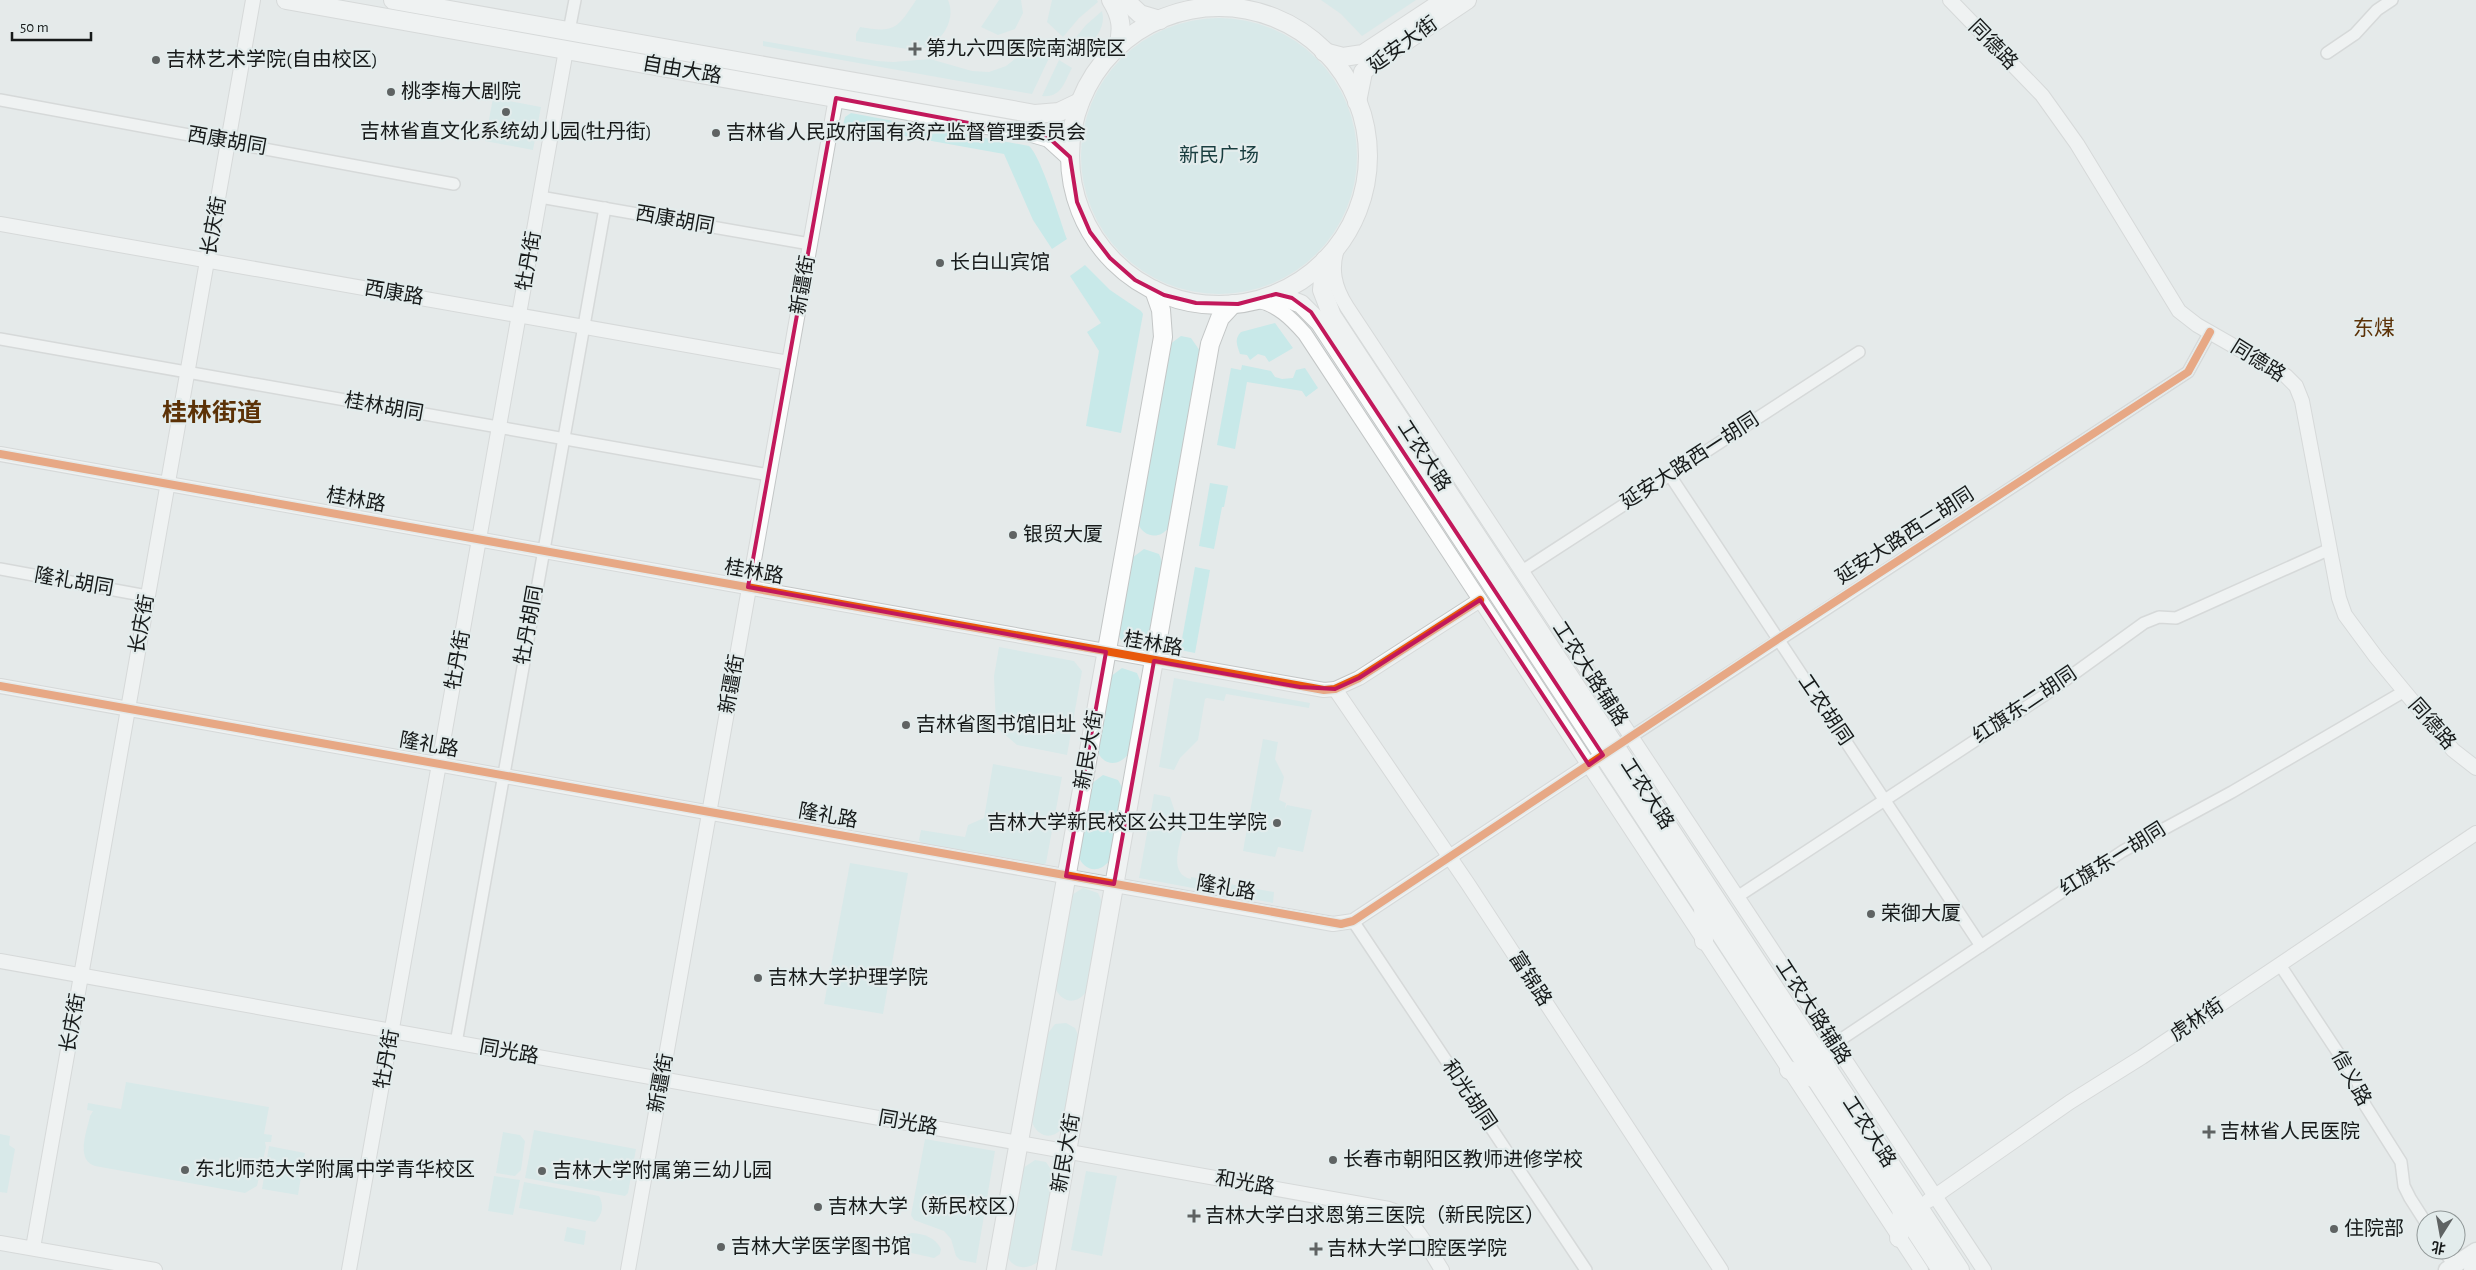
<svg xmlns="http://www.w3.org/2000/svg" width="2476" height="1270" viewBox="0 0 2476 1270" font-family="'Alegreya Sans','Noto Sans SC',sans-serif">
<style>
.green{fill:#c8e9e9}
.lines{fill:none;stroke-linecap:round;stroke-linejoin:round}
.minor-casing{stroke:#c3c6c6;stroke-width:14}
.tertiary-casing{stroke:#c3c6c6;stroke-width:16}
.secondary-casing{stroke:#c3c6c6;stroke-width:19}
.primary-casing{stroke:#c3c6c6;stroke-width:20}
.minor{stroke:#fbfcfc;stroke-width:11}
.tertiary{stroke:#fbfcfc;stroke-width:14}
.secondary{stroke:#fbfcfc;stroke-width:16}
.primary{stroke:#fbfcfc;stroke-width:18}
.cycleway-casing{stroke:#e3ecec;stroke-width:11}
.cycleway{stroke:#e8590c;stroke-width:8}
.marked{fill:none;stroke:#c2185b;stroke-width:4;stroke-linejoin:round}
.poi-dot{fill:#5f6363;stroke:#e3ecec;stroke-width:2}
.labels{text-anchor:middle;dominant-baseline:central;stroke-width:4.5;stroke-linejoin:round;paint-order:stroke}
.street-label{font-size:20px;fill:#171a1a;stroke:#e3ecec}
.poi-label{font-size:20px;fill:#171a1a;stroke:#e3ecec;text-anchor:start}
.park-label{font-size:20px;fill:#193e40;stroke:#e3ecec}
.neighbourhood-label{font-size:21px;fill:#5c3207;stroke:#e3ecec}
.district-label{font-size:25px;font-weight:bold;fill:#5c3207;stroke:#e3ecec}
</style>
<rect width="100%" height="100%" fill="#e5eaea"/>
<g class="green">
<path d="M916,0H948C958,22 937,50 914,50L856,41V34L860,27C895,33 897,29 916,0Z"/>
<polygon points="999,0 1021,0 1023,13 1015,29 998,35 981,27"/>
<polygon points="1052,0 1097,0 1098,2 1079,18 1063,37 1047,22"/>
<polygon points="1321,0 1416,0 1362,36 1341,14"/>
<path d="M1102,11C1107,31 1091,41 1081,55L1069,46L1086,25Z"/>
<circle cx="1219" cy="156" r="138"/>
<polygon points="763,41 877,61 893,62 930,59 972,71 989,72 1006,66 1025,51 1050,56 1032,94 763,46"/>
<path d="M1059,60L1072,68C1064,82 1062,98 1042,96Z"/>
<polygon points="493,98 541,107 533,150 485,141"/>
<path d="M851,113L1029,146C1041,156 1060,220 1067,239L1052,249L1033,220L1004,154L843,125L845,117Z"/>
<polygon points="1085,265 1110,290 1141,311 1143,314 1121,433 1086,426 1099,351 1087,332 1101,323 1070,276"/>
<path d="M1275,323L1293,348L1269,362L1265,356L1258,354L1250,360L1247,355L1240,354C1237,345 1234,339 1241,332Z"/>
<path d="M1181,336L1191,338L1200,351L1169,527C1159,541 1142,537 1137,521L1169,345Z"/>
<polygon points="1242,365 1271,371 1275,377 1282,379 1293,378 1296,370 1305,368 1318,388 1306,397 1302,391 1247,382 1235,449 1217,445 1231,368 1241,370"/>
<polygon points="1210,483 1228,486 1224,507 1222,507 1214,549 1199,546"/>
<path d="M1144,549L1159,554L1163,564L1149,639C1139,652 1122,649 1118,633L1132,558Z"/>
<polygon points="1195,567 1210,570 1195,653 1180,650"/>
<polygon points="999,647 1074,661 1082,671 1067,755 1017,745 996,727 994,676"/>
<path d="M1122,668L1137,673L1141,683L1128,754C1118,768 1101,765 1097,749L1110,677Z"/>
<polygon points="1174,678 1310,703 1309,708 1226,694 1224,701 1207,698 1205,699 1198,740 1180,758 1174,770 1159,767"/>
<polygon points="1263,739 1278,742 1275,759 1284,777 1279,800 1286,803 1285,809 1287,805 1312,810 1303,852 1278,847 1275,857 1243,851"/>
<polygon points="993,764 1062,777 1046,863 1043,865 921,843 919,840 921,830 965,837 968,825 984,818"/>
<path d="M1103,775L1118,780L1123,789L1109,861C1099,874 1083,871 1078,855L1091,784Z"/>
<path d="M1154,794L1170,797L1177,818L1183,829C1180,845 1168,874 1191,879V877L1274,892L1273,903L1139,878Z"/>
<polygon points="850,863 908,873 883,1014 824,1004"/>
<path d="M1083,888L1098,893L1102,902V907L1086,992C1076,1006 1060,1002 1055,987L1070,896Z"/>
<path d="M1066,1023L1075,1028L1079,1037L1063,1127C1053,1141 1037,1137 1032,1122L1046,1036L1055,1024Z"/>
<path d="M126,1082L269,1107L264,1134L272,1135L271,1142H265L266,1147L257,1186L245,1193L95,1166C75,1160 87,1131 90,1116L93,1111L87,1110L88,1103L121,1109Z"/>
<polygon points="534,1130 636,1149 628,1193 625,1196 525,1178"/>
<polygon points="503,1132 520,1135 525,1141 521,1170 515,1176 496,1173"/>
<polygon points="0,1134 10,1136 9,1145 15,1149 7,1193 0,1192"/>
<polygon points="925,1139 995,1151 976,1263 960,1260 956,1256 951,1239 944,1231 914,1220 911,1215"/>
<polygon points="269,1146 305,1153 298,1195 262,1189"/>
<path d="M1035,1160L1046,1162L1054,1174L1039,1261C1029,1270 1012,1270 1007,1255L1023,1168Z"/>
<polygon points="1086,1171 1117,1176 1102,1256 1071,1250"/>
<polygon points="494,1176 520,1180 513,1215 488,1211"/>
<path d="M524,1182L599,1196C604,1205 603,1214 595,1222L519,1208Z"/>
<polygon points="567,1227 586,1231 584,1245 564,1241"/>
<path d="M912,1233C924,1234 935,1237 941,1249L940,1254L934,1258L898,1250L894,1244L905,1235Z"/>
</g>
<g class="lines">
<defs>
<g id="minor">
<polyline points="569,31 575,0"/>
<polyline points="2327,53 2355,34 2377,10 2392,0"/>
<polyline points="0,100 454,184"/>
<polyline points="540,197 810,244"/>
<polyline points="0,339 769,475"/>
<polyline points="1669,474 1981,946"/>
<polyline points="0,569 147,596"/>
<polyline points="1522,571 1859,352"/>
<polyline points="1611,750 2188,372 2210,332"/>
<polyline points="1737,897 2043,696 2144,623 2159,617 2176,618 2330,549"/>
<polyline points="1353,921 1586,1270"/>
<polyline points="2280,965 2358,1083 2365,1105 2401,1162 2404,1186 2410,1198 2426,1223"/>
<polyline points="456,1043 605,208"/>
<polyline points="1834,1044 2123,851 2232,792 2403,692"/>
<polyline points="2444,1250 2454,1266"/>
</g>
<g id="tertiary">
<polyline points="1950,0 2042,95 2077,144 2179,311 2197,325 2286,376 2296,386 2302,401 2339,598 2345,615 2376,657 2453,750 2476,768"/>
<polyline points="0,224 789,363"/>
<path d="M1338,246C1330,268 1334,287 1347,307L1984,1270"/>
<path d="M1255,300C1277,304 1291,318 1305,334L1921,1270"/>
<polyline points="0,454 1324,690 1335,689 1359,678 1480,600"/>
<polyline points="0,686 1333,924 1353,921 1603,755"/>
<polyline points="1335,689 1468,884 1721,1270"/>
<path d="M0,961L1389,1209C1413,1215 1429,1250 1442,1270"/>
<polyline points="1928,1201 2070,1102 2142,1057 2476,833"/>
<polyline points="0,1243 155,1270"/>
<polyline points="33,1248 253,0"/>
<polyline points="349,1270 566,50"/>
<polyline points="628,1270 836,98"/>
</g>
<g id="secondary">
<polyline points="2447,1270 2476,1251"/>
<polyline points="2472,1270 2476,1268"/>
</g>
<g id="primary">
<polyline points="286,0 1032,133 1049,138 1070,157"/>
<polyline points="393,0 1035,114 1059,112 1080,102"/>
<path d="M1111,0C1121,16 1123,28 1118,46"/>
<polyline points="1125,0 1140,14 1160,20"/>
<circle cx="1219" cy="156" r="149"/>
<polyline points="1324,52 1343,57 1363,54 1445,0"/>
<polyline points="1357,102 1363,72 1370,65 1467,0"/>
<polyline points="1325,260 1322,290 1332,316 1960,1270"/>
<polyline points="1276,294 1301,304 1320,323 1941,1270"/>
<polyline points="1703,906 1704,941"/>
<polyline points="1812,1046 1841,1054"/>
<polyline points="1789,1070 1816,1079"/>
<polyline points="1899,1238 1902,1210"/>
<polyline points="996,1270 1163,337 1161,310 1154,290"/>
<polyline points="1046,1270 1210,344 1220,318 1233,304"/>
</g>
</defs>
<use href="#minor" class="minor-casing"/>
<use href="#tertiary" class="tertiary-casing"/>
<use href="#secondary" class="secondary-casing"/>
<use href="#primary" class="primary-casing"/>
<use href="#minor" class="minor"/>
<use href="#tertiary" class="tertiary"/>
<use href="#secondary" class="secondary"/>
<use href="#primary" class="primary"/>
<defs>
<g id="cycleway">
<polyline points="0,454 1324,690 1335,689 1359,678 1480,600"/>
<polyline points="0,686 1341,924 1353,921 1778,639 2188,372 2210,332"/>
</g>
</defs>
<use href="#cycleway" class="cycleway-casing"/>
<use href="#cycleway" class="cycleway"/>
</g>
<path d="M0 0H2476V1270H0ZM836,98L1049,138L1070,157L1077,202L1090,232L1110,258L1135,280L1164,295L1196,303L1238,304L1276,294L1292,298L1311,312L1603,755L1589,765L1480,600L1359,678L1335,689L1300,687L1154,661L1114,884L1066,876L1106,652L748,587Z" fill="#e5eaea" fill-opacity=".55" fill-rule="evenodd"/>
<path class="marked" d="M836,98L1049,138L1070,157L1077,202L1090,232L1110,258L1135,280L1164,295L1196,303L1238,304L1276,294L1292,298L1311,312L1603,755L1589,765L1480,600L1359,678L1335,689L1300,687L1154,661L1114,884L1066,876L1106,652L748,587Z"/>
<g class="poi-dot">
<path d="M912.5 41.5h5v5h5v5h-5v5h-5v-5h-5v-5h5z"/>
<circle cx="156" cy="60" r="5"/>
<circle cx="391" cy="92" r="5"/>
<circle cx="506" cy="112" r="5"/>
<circle cx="716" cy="133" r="5"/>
<circle cx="940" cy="263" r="5"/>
<circle cx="1013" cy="535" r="5"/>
<circle cx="906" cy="725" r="5"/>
<circle cx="1277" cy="823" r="5"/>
<circle cx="1871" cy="914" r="5"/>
<circle cx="758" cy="978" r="5"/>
<path d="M2206.5 1124.5h5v5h5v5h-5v5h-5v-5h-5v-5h5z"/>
<circle cx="1333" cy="1160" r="5"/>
<circle cx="185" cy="1170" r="5"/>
<circle cx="542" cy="1171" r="5"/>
<circle cx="818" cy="1207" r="5"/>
<path d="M1191.5 1208.5h5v5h5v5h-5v5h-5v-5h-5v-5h5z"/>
<circle cx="2334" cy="1229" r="5"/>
<circle cx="721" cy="1247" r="5"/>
<path d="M1313.5 1241.5h5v5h5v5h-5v5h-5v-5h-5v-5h5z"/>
</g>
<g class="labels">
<g class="street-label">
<text transform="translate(1403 45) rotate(-36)">延安大街</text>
<text transform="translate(1993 45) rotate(46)">同德路</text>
<text transform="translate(682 70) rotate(10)">自由大路</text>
<text transform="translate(227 141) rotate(10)">西康胡同</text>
<text transform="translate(675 220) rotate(10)">西康胡同</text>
<text transform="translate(214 226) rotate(-80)">长庆街</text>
<text transform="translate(529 261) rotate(-80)">牡丹街</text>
<text transform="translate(803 285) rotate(-80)">新疆街</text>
<text transform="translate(394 293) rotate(10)">西康路</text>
<text transform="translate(2258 361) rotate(32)">同德路</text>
<text transform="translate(384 407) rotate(10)">桂林胡同</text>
<text transform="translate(1424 456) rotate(57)">工农大路</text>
<text transform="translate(1690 461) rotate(-33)">延安大路西一胡同</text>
<text transform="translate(356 500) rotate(10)">桂林路</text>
<text transform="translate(1905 536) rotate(-33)">延安大路西二胡同</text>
<text transform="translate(754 572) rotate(10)">桂林路</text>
<text transform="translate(74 582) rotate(10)">隆礼胡同</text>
<text transform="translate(142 624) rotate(-80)">长庆街</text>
<text transform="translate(529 625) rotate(-80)">牡丹胡同</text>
<text transform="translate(1153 644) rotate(10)">桂林路</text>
<text transform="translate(458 660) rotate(-80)">牡丹街</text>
<text transform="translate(1590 674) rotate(57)">工农大路辅路</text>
<text transform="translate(732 684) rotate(-80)">新疆街</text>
<text transform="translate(2025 705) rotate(-34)">红旗东二胡同</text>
<text transform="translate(1825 710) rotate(56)">工农胡同</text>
<text transform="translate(2432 724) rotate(49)">同德路</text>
<text transform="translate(429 745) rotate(10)">隆礼路</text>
<text transform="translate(1089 750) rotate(-80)">新民大街</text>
<text transform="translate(1647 794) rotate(57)">工农大路</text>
<text transform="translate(828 816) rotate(10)">隆礼路</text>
<text transform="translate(2113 859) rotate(-32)">红旗东一胡同</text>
<text transform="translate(1226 888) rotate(10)">隆礼路</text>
<text transform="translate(1530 979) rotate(57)">富锦路</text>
<text transform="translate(1813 1012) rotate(57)">工农大路辅路</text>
<text transform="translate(2197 1020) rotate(-34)">虎林街</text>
<text transform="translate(73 1023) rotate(-80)">长庆街</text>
<text transform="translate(509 1052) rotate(10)">同光路</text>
<text transform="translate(387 1059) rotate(-80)">牡丹街</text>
<text transform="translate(2351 1078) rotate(61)">信义路</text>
<text transform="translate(661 1083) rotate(-80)">新疆街</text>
<text transform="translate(1469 1095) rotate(56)">和光胡同</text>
<text transform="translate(908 1123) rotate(10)">同光路</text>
<text transform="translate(1869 1132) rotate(57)">工农大路</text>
<text transform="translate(1066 1153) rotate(-80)">新民大街</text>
<text transform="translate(1245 1183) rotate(10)">和光路</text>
</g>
<g class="poi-label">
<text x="926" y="49">第九六四医院南湖院区</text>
<text x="166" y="60">吉林艺术学院(自由校区)</text>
<text x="401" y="92">桃李梅大剧院</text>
<text x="506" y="132" text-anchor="middle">吉林省直文化系统幼儿园(牡丹街)</text>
<text x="726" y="133">吉林省人民政府国有资产监督管理委员会</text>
<text x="950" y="263">长白山宾馆</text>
<text x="1023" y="535">银贸大厦</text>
<text x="916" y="725">吉林省图书馆旧址</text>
<text x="1267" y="823" text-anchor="end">吉林大学新民校区公共卫生学院</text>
<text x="1881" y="914">荣御大厦</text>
<text x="768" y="978">吉林大学护理学院</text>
<text x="2220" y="1132">吉林省人民医院</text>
<text x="1343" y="1160">长春市朝阳区教师进修学校</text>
<text x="195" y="1170">东北师范大学附属中学青华校区</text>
<text x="552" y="1171">吉林大学附属第三幼儿园</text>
<text x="828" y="1207">吉林大学（新民校区）</text>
<text x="1205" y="1216">吉林大学白求恩第三医院（新民院区）</text>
<text x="2344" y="1229">住院部</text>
<text x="731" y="1247">吉林大学医学图书馆</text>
<text x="1327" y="1249">吉林大学口腔医学院</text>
</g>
<g class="park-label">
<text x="1219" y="156">新民广场</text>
</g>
<g class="neighbourhood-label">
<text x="2374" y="328">东煤</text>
</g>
<g class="district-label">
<text x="212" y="413">桂林街道</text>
</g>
</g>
<g transform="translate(2441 1235) rotate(191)"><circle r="24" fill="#e3ecec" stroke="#919898"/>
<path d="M0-4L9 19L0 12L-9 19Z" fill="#5f6363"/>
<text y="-8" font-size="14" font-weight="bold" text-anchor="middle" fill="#171a1a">北</text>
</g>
<path d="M12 32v8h79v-8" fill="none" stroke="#171a1a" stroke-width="2.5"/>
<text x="20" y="32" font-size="15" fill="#171a1a" stroke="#e3ecec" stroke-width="4" paint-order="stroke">50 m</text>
</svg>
